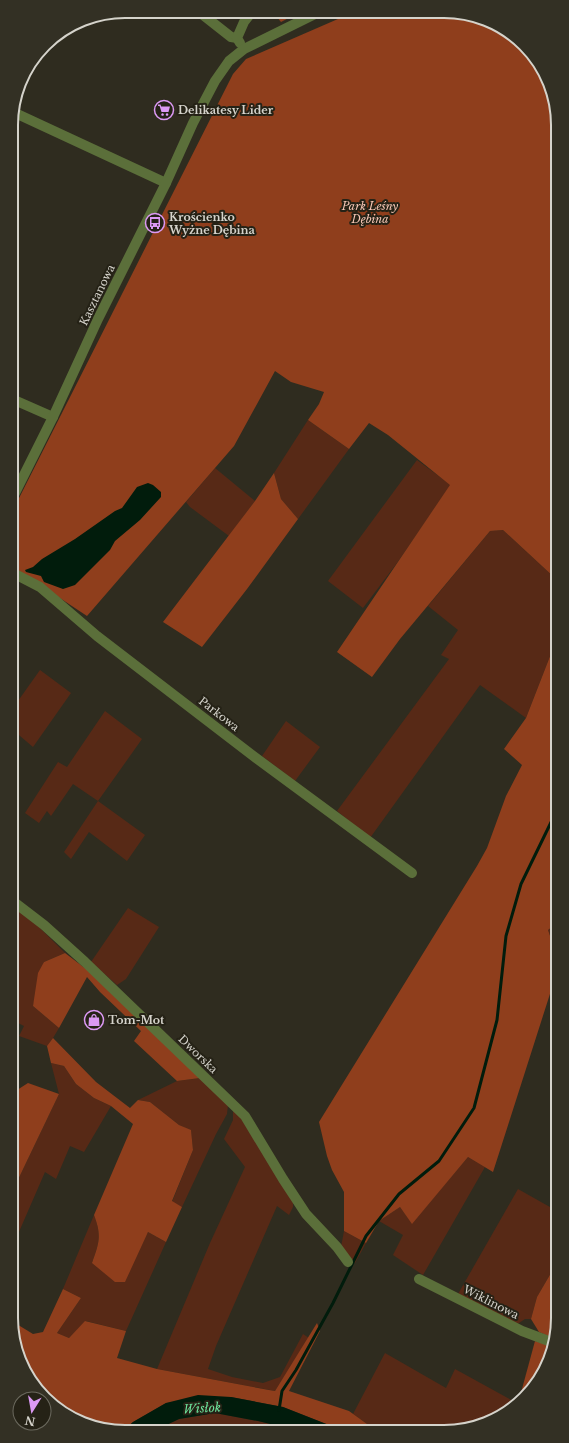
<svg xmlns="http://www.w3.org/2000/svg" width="569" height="1443" viewBox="0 0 569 1443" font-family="'Libre Baskerville',serif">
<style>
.green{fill:#572916}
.forest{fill:#8f3e1c}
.water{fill:#011c0c}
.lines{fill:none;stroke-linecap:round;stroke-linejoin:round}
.stream{stroke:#011c0c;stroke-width:3}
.minor{stroke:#5b6f3a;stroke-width:10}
.labels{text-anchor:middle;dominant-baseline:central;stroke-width:4;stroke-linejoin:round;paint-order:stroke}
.poi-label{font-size:11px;font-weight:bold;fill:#d5d3cb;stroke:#252216;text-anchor:start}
.park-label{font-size:11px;font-style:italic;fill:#f7c8b6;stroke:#252216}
.street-label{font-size:11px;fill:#d5d3cb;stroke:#252216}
.water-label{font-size:12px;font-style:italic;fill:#6de49c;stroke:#252216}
.rim{fill:none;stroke:#d5d3cb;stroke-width:2}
</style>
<rect width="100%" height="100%" fill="#2f2c1f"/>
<g class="green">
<polygon points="308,420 349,449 298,519 281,499 274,473"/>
<polygon points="417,460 451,485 397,563 363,608 328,581"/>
<polygon points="215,468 255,501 229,536 190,507 186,502"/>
<polygon points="503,530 556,579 556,632 554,646 526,718 480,685 370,838 337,811 449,659 441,655 458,630 428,606 490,531"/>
<polygon points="40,670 71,693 33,747 13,730 13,708"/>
<polygon points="105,711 142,739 98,801 145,835 127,861 89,832 71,859 64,852 98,801 73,784 51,816 47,811 39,823 25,813 58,762 67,767"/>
<polygon points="286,721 320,747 295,781 262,756"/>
<polygon points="14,907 35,923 65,953 44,962 33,1006 59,1028 53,1038 47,1046 19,1036 24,1026 14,1021"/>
<polygon points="128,908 159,927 126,979 117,985 91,962"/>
<polygon points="557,923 557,956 548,930"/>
<polygon points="51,1063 64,1066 76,1084 94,1098 111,1106 84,1152 70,1146 56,1179 45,1172 15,1241 14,1188 59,1094"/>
<polygon points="200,1078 228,1105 227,1114 216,1134 182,1207 172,1202 193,1150 191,1131 179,1125 150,1102 138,1100 177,1081"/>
<polygon points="233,1110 237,1112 293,1201 293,1207 289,1215 277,1206 216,1346 208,1369 232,1377 263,1383 280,1377 303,1334 309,1338 275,1391 157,1369 210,1243 245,1167 224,1139 233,1120"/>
<polygon points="468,1157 485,1167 423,1275 393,1255 403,1235 379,1221 400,1207 412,1223"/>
<polygon points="518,1189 557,1211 558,1261 537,1297 531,1319 525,1319 516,1325 458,1294"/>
<path d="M94,1215C102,1236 99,1243 92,1263L142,1242L148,1232L166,1242L126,1331L86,1321L69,1338L57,1333L81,1298L63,1289Z"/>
<polygon points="344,1231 366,1243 355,1263 341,1247"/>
<polygon points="385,1353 446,1388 455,1369 515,1402 474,1428 374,1429 353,1414"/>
<polygon points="215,1413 258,1421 291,1429 156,1430 179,1419"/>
</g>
<g class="forest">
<polygon points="273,12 300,12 281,22"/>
<polygon points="354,12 466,13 519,39 554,95 556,579 503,530 490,531 400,639 372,677 337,652 450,485 388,435 369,423 349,449 308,420 319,404 324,392 291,382 275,371 234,446 87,616 13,567 12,512 233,74 246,59"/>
<polygon points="274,473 281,499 298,519 247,589 202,647 163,622 255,501"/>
<polygon points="556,632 557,923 548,930 557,956 557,972 493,1172 468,1157 412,1224 400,1207 379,1221 366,1243 344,1231 344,1192 332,1170 327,1156 319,1122 477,866 487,848 506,796 522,765 504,749 526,718 554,646"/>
<polygon points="65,953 90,972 200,1078 177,1081 134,1041 141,1031 100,992 87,977 59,1028 33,1006 38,973 44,962"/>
<path d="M53,1038L96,1082L130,1108L138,1100L150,1102L179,1125L191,1130L193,1150L172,1201L182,1207L166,1242L148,1232L125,1282H115L92,1263C99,1243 102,1236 94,1215L133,1124L111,1106L94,1098L76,1084L64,1066L51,1063L47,1046Z"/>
<polygon points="28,1083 59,1094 14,1188 14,1092"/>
<polygon points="558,1261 558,1326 555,1339 539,1332 531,1319 537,1297"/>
<polygon points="63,1289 81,1298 57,1333 69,1338 85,1321 126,1331 117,1358 157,1369 269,1390 275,1391 317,1323 320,1331 289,1391 349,1411 374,1429 339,1429 283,1407 231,1397 166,1403 133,1422 124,1430 103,1430 44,1399 15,1348 15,1323 33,1334 43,1332"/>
<polygon points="535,1341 553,1347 548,1364 530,1393 519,1400"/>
</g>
<g class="water">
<polygon points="148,483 153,485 161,492 161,497 140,520 115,541 110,550 75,585 63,589 44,582 41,576 26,572 25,570 33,567 42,559 75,539 115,511 122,508 137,487"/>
<polygon points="198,1395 231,1397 283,1407 339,1429 291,1429 258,1421 215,1413 179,1419 156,1430 124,1430 133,1422 166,1403"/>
</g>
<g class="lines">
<g class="stream">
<polyline points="546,1367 558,1320"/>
<polyline points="279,1410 282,1391 296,1370 333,1303 366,1236 399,1194 439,1161 474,1108 497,1020 506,936 521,884 556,812"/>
</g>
<g class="minor">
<polyline points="198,11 231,37 237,38"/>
<polyline points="240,43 237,38 244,22 252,12"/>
<polyline points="13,112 166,183"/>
<polyline points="12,399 53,417"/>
<polyline points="12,499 53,417 98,319 166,183 193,123 215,81 229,61 244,49 319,12"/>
<polyline points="13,573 40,587 97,636 256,758 412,873"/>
<polyline points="14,902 44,925 85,962 245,1116 283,1179 306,1214 337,1247 348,1262"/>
<polyline points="419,1279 522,1331 554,1343"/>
</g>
</g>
<defs>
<symbol id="supermarket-ring" viewBox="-11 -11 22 22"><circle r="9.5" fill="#252216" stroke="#dc99f4" stroke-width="1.5"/><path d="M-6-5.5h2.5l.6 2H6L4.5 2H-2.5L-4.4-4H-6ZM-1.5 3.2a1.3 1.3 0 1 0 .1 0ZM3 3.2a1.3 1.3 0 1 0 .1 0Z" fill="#dc99f4"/></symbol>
<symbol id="bus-ring" viewBox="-11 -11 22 22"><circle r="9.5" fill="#252216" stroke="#dc99f4" stroke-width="1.5"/><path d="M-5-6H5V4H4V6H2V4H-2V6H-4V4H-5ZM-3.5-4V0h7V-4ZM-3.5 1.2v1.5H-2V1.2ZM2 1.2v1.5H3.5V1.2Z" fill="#dc99f4"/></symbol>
<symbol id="shop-ring" viewBox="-11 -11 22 22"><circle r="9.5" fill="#252216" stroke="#dc99f4" stroke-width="1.5"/><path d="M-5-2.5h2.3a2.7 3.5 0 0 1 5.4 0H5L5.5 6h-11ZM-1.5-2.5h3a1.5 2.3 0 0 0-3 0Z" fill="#dc99f4"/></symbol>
</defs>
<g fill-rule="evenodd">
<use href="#supermarket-ring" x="153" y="99" width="22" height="22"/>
<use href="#bus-ring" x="144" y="212" width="22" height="22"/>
<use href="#shop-ring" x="83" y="1009" width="22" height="22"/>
</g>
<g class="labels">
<g class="poi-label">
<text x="178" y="110">Delikatesy Lider</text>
<text x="169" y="217">Krościenko<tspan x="169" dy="13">Wyżne Dębina</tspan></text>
<text x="108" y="1020">Tom-Mot</text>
</g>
<g class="park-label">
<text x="370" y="206">Park Leśny<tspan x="370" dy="13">Dębina</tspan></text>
</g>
<g class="street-label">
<text transform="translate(97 295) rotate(-64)">Kasztanowa</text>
<text transform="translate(219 714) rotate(38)">Parkowa</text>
<text transform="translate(198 1054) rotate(44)">Dworska</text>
<text transform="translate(491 1302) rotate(27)">Wiklinowa</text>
</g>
<g class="water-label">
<text transform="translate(202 1408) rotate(-3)">Wisłok</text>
</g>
</g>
<path d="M0 0H569V1443H0ZM125 18H444A107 107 0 0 1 551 125V1318A107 107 0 0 1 444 1425H125A107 107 0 0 1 18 1318V125A107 107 0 0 1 125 18Z" fill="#333024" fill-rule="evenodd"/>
<path class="rim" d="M125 18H444A107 107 0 0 1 551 125V1318A107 107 0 0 1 444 1425H125A107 107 0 0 1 18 1318V125A107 107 0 0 1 125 18Z"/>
<g transform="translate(32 1411) rotate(191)"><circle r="19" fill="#252216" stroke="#6b695e"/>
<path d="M0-3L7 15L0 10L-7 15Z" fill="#dc99f4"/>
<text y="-6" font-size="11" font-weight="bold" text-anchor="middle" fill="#d5d3cb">N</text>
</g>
</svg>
